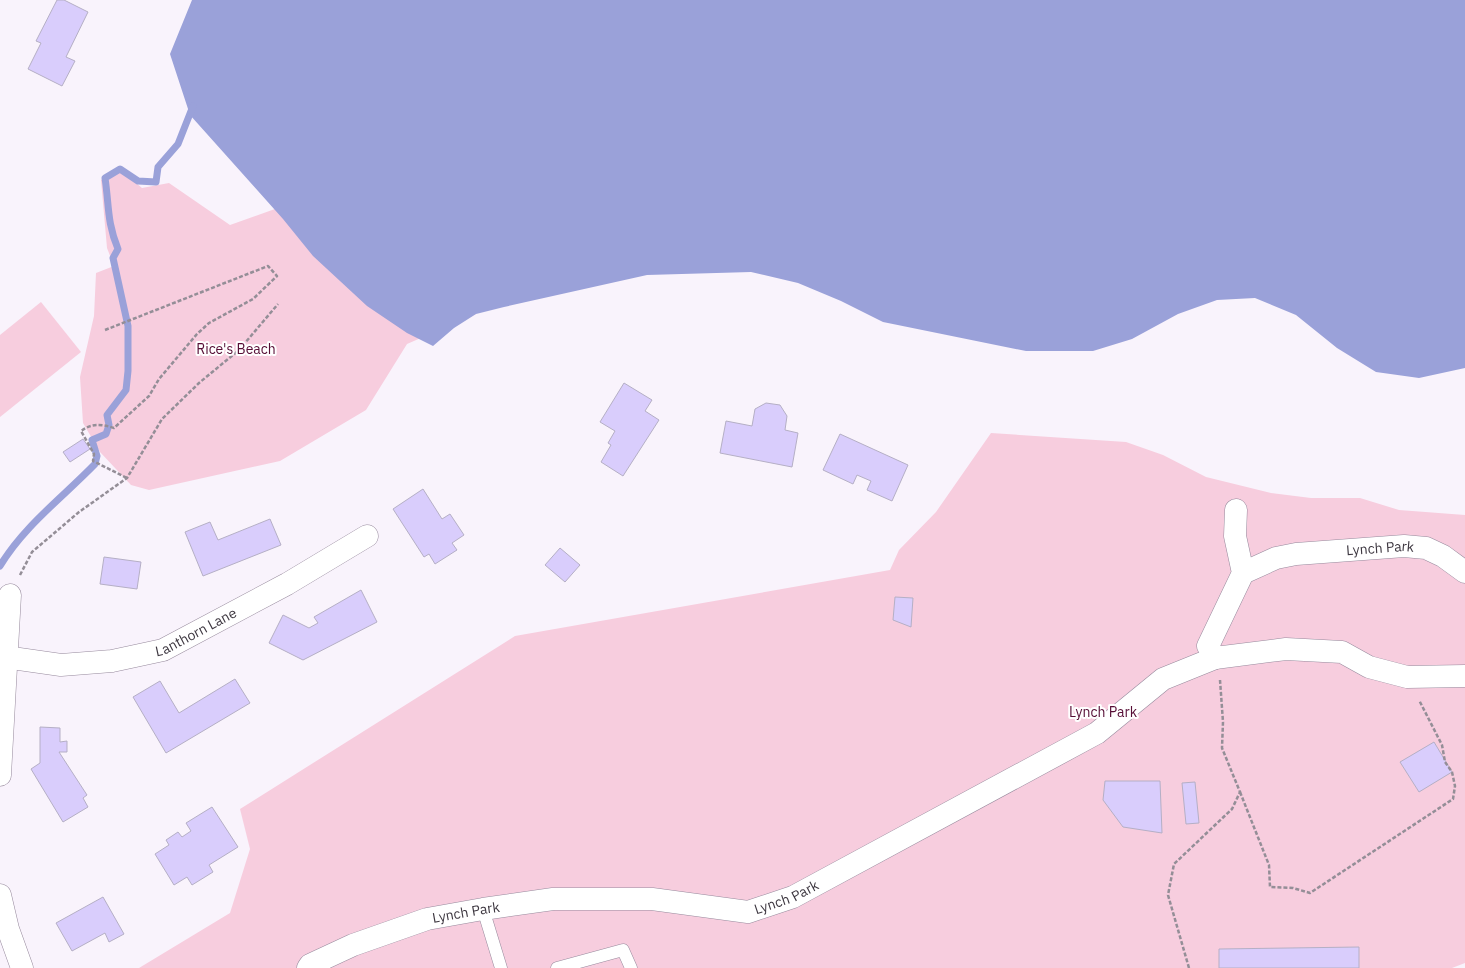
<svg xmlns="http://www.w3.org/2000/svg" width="1465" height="968" viewBox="0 0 1465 968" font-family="'IBM Plex Sans',sans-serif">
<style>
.green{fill:#f7cdde}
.water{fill:#9aa1d9}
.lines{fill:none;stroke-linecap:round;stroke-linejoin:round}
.stream{stroke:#9aa1d9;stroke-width:7}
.building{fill:#d9cdfc;stroke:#b5afc5}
.lane-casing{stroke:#978a9d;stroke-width:13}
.street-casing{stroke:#978a9d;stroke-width:23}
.path{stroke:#948e97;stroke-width:2.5;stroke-dasharray:4 2;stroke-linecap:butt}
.lane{stroke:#fff;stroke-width:12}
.street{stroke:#fff;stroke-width:22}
.labels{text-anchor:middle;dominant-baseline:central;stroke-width:4;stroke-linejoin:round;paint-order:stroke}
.park-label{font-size:14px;fill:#560d35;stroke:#fff}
.street-label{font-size:14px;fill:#3d3740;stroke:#fff}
</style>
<rect width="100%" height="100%" fill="#f9f3fc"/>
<g class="green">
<polygon points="120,169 142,188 169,183 230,225 314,195 476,314 407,344 366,410 280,461 149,490 131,485 100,452 83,423 80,377 94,316 96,273 114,266 107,248 101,180"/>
<polygon points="41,302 81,352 0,417 0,335"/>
<polygon points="991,433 1126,442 1163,455 1206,477 1271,493 1311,498 1360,498 1399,510 1465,515 1465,963 1452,968 139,968 230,913 250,849 240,809 515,636 890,570 899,550 936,512"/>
</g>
<polygon class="water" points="192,0 1465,0 1465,368 1419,378 1376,372 1337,348 1296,315 1255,298 1217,300 1178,314 1132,339 1093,351 1026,351 883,322 841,301 798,283 751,272 647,275 504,307 476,314 454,328 433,346 407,333 367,306 313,256 283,219 190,115 170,54"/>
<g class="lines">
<path class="stream" d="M0,566C24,526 62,498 95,464L97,456L92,440L106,434L109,425L107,415L126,390L128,371V326L113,258L118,249C107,223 109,204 105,178L120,169L138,181L156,182L158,167L178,144L193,106"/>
</g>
<g class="building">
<polygon points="57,0 64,0 88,12 66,57 75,61 62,86 28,69 41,43 36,41"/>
<polygon points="624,383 652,400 645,411 659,420 623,476 601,462 611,445 608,443 615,431 600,422"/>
<polygon points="766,403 780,405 787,416 785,430 798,433 792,467 720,453 726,421 752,426 755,409"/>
<polygon points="840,434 908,465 892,501 867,490 871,481 857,475 853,484 823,470"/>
<polygon points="83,439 90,449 70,462 63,452"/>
<polygon points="423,489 442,519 450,514 464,535 452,543 457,550 435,564 429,554 424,557 393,509"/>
<polygon points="270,519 281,545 203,576 185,532 210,522 218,540"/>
<polygon points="560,548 580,565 565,582 545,565"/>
<polygon points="104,557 141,562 137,589 100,584"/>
<polygon points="361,590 377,622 303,660 269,643 283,615 309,628 318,623 314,617"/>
<polygon points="895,597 913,598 911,627 893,620"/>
<polygon points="235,679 250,703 166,753 133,697 160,681 179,713"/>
<polygon points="40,727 60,728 60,742 67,741 67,752 59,752 87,795 83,798 88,807 63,822 31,769 40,763"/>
<polygon points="1434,742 1452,772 1419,792 1400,762"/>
<polygon points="1105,781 1160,781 1162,833 1123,827 1103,800"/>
<polygon points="1195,782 1199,823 1186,824 1182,783"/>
<polygon points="212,807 238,847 209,865 213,872 192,885 187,877 174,885 155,854 169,845 166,840 178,832 182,837 191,831 186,823"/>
<polygon points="103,897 124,934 109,942 105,933 72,951 56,923"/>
<polygon points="1359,947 1359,968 1219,968 1219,949"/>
</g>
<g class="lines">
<defs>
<g id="lane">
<polyline points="483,909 501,968"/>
<polyline points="557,968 623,950 631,968"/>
</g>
<g id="street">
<path id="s1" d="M1243,573L1276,558L1296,554L1404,546L1426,548L1443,556L1465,572"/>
<path id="s2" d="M5,657L61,665L112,661L163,650L287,584L367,536"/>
<polyline points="1215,658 1286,649 1342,652 1369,667 1407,677 1465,676"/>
<polyline points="0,775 10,595"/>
<polyline points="0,895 8,929 22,968"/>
<path id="s3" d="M308,968L310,965L353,945L427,919L483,909L553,899H652L748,912L793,897L1097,733L1163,679L1215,658L1208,646L1243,573L1235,536L1236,510"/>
</g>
</defs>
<use href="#lane" class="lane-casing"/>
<use href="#street" class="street-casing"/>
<g class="path">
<path d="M105,330L268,266L277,276L253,299L209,323L197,334L159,379L149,396L114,428C101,424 92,423 81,431L94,454L93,461L127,478"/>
<polyline points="20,575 32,552 79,512 127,478 162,419 199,383 239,350 278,304"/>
<polyline points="1240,792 1269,865 1270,887 1293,888 1310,893 1453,799 1455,786 1452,772 1445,762 1442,745 1419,700"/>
<polyline points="1189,968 1168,895 1174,864 1232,809 1240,792 1222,748 1223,722 1220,680"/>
</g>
<use href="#lane" class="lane"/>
<use href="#street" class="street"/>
</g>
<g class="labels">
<g class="park-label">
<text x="236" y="349">Rice's Beach</text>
<text x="1103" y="712">Lynch Park</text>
</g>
<g class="street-label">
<text stroke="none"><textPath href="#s1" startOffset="141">Lynch Park</textPath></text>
<text stroke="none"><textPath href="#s2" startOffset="197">Lanthorn Lane</textPath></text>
<text stroke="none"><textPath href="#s3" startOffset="494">Lynch Park</textPath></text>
<text stroke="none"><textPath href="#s3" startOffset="169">Lynch Park</textPath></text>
</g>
</g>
</svg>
